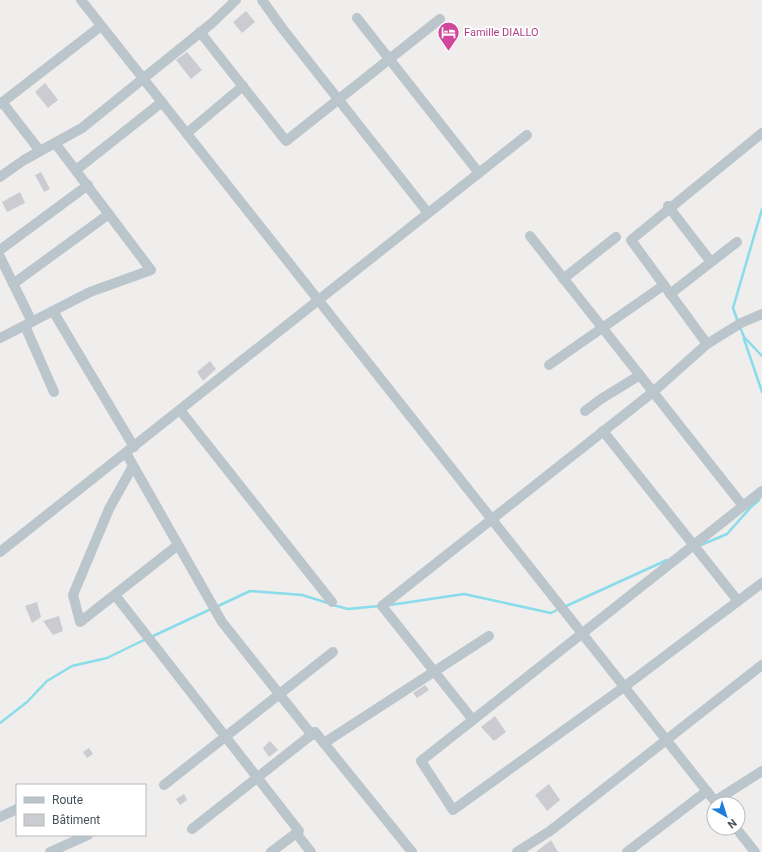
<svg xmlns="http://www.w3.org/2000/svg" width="762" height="852" viewBox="0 0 762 852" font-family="Roboto,sans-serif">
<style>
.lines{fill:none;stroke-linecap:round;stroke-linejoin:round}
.stream{stroke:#89dce9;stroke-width:2.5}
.building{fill:#caccd2}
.minor{stroke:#bbc5cc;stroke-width:10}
.labels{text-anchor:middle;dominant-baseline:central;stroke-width:4;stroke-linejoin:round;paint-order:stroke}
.hotel-label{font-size:11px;fill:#b23c85;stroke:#fff;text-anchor:start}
</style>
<rect width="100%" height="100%" fill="#f0eded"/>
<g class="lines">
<g class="stream">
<polyline points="738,322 733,308 762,209"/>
<polyline points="740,327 744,337 762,356"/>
<polyline points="744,339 762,392"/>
<polyline points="701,545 727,534 751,507 759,500"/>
<polyline points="333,605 348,609 379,606"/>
<polyline points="390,605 464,594 551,613 559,609"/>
<polyline points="216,607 250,591 302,595 328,603"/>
<polyline points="564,607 667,560"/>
<polyline points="151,637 211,609"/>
<polyline points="0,723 27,702 47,681 72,666 107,658 146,639"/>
</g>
</g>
<g class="building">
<polygon points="246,11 255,22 242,33 233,22"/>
<polygon points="187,52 202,70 191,79 176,60"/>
<polygon points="45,83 58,100 48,108 35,92"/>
<polygon points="41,172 50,189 44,192 35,175"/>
<polygon points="20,192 25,203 7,212 2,202"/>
<polygon points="210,361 216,369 203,381 197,372"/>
<polygon points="37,602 41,617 32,623 25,606"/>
<polygon points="59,616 63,631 53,635 43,621"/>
<polygon points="425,685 429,690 417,698 413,693"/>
<polygon points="495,716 506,732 494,741 481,727"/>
<polygon points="270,741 278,750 269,757 263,748"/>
<polygon points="89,748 93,754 87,758 83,752"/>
<polygon points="549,784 560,800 547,811 535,795"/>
<polygon points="184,794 187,800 180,805 176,799"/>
<polygon points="551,840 558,852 536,852"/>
</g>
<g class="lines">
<g class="minor">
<polyline points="81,0 717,804"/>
<polyline points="262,0 282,28 428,213"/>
<polyline points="357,18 479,173"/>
<polyline points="200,32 286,141 440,19"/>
<polyline points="2,102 40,151"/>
<polyline points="0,104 101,26"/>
<polyline points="187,133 243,86"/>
<polyline points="76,170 162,102"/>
<polyline points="0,177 24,160 82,128 212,23 236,0"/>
<polyline points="668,206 711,262"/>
<polyline points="530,236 743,506"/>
<polyline points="0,250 88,185"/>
<polyline points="0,257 32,322"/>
<polyline points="563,279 616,237"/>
<polyline points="13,284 109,214"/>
<polyline points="670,294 737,242"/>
<polyline points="53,311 134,447"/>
<polyline points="25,326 54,392"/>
<polyline points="0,338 90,292 151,270 55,143"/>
<polyline points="707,344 631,240 762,133"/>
<polyline points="549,365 664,285"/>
<polyline points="180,410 332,602"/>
<polyline points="585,411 601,399 640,375"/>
<polyline points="603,431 738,601"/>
<polyline points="126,453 222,622 312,735"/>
<polyline points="133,466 109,509 73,595 80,622 178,545"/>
<polyline points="762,491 421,761 453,810 624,687 762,583"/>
<polyline points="0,552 527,135"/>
<polyline points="115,595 299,831 271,852"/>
<polyline points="473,720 382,606 653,392 707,344 741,323 762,314"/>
<polyline points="324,743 489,636"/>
<polyline points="164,785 333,652"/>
<polyline points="715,801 762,771"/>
<polyline points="0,817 17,809"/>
<polyline points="736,828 755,852"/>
<polyline points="192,829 315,732 412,852"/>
<polyline points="296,833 311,852"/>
<polyline points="50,852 88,835"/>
<polyline points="517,852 550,831 762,665"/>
<polyline points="627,852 707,791"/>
</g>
</g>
<defs>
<symbol id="hotel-pin" viewBox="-11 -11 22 30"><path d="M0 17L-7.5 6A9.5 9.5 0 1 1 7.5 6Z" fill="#d1479c" stroke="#fff"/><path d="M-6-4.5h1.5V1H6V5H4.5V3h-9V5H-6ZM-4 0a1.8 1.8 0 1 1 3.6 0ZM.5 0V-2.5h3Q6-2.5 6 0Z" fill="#fff"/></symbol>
</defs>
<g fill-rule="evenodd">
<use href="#hotel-pin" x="436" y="20" width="25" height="34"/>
</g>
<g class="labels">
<g class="hotel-label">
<text x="464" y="32">Famille DIALLO</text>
</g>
</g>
<rect x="16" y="784" width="130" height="52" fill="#ffffff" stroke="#b5babd"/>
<rect x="24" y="797" width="20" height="6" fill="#bbc5cc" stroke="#b5babd"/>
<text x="52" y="804" font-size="12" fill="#46525a">Route</text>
<rect x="24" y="814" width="20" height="12" fill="#caccd2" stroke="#b5babd"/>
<text x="52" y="824" font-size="12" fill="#46525a">Bâtiment</text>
<g transform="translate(726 816) rotate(141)"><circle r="19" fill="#ffffff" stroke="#b5babd"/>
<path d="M0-3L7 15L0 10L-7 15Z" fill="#1e7dd9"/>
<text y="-6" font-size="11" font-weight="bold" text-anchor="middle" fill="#46525a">N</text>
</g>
</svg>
